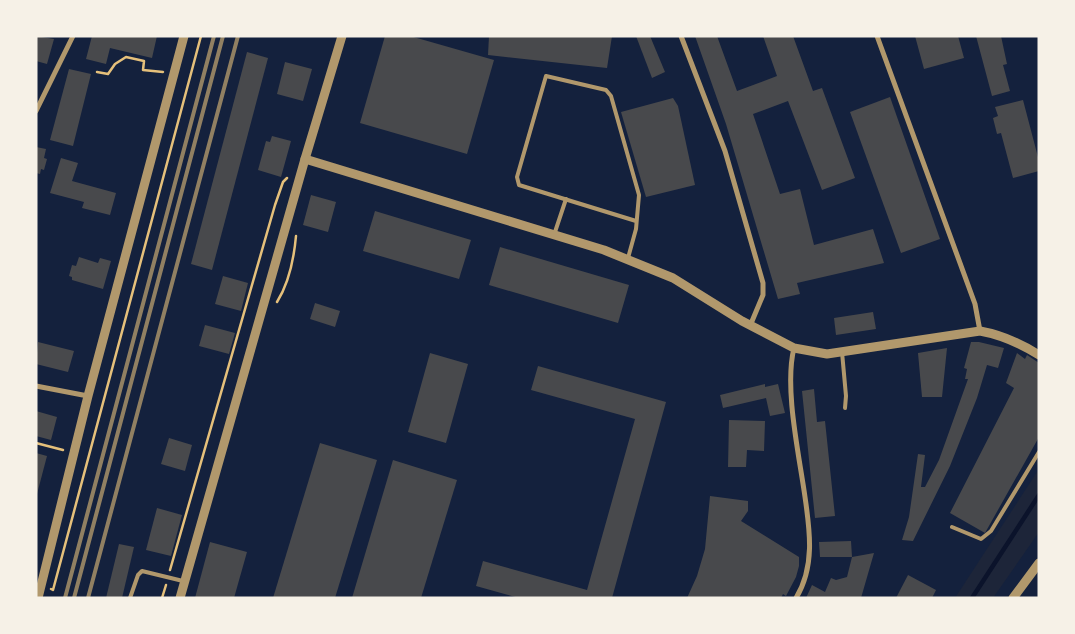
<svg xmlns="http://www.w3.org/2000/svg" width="1075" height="634" viewBox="0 0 1075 634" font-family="'Open Sans',sans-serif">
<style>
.green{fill:#1d2539}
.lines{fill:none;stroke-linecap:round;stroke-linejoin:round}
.stream{stroke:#0b132b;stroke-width:4.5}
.building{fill:#48494c}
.path{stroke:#e5c07b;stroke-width:2.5}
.service{stroke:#b1986c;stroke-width:4}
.minor{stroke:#b1986c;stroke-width:5}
.tertiary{stroke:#b1986c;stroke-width:9}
.rail{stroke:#918062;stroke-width:4}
</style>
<rect width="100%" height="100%" fill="#14213d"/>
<polygon class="green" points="1039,469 1039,532 993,598 955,598"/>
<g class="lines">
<polyline class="stream" points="972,598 1039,495"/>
</g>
<g class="building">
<polygon points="36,36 54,39 47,64 36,61"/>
<polygon points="92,36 157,36 152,58 110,48 106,64 86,59"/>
<polygon points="385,36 410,36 494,60 467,154 360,123"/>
<polygon points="489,36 612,36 607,68 488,55"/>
<polygon points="636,36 650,36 665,72 652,78"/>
<polygon points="695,36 717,36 737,91 777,76 763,36 793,36 813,91 822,88 855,178 822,190 788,101 753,114 780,194 800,189 814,245 873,229 884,263 797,283 800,294 778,299 726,124"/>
<polygon points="915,36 958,36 964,58 924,69"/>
<polygon points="976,36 1001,36 1007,64 1003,65 1010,91 992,96"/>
<polygon points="247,52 268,58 212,270 191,264"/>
<polygon points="285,62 312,69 303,101 277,94"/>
<polygon points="69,69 91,74 73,146 50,140"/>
<polygon points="890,97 940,239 901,253 850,112"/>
<polygon points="673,98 678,106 695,185 646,197 621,112"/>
<polygon points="1023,100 1039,161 1039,171 1013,178 1001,133 997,134 993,118 998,116 995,107"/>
<polygon points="272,136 291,141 281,177 258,170 266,141 270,142"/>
<polygon points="36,147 46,149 44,158 47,159 44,170 41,169 40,174 36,173"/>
<polygon points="61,158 78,163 72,181 116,193 110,215 82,208 84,202 50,193"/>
<polygon points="311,195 336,202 328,232 303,225"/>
<polygon points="375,211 471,240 459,279 363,251"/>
<polygon points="500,247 629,285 618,323 489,285"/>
<polygon points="79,257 98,263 100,258 111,261 103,289 72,280 72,277 69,276 72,265 76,266"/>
<polygon points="223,276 248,283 241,311 215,304"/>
<polygon points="315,303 340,311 335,327 310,319"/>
<polygon points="873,312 876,329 836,335 834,318"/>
<polygon points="205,325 235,333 229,354 199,346"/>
<polygon points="38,342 74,351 68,372 36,364"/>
<polygon points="971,342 979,342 1004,348 998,368 987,365 977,398 950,466 913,541 902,540 909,517 918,454 925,455 921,487 925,487 939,460 968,379 965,379 967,369 964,368"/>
<polygon points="947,348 942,397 922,397 918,353"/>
<polygon points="430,353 468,364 446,443 408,432"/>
<polygon points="1017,353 1025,359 1027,355 1039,363 1039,437 985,533 950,513 1014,388 1006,383"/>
<polygon points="538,366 666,402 612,598 519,598 476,586 483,561 587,590 635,419 531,390"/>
<polygon points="765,384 765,387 778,384 785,413 770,416 766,398 723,408 720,395"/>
<polygon points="814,389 817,422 825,421 835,516 815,518 802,391"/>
<polygon points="36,411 57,417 51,440 36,436"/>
<polygon points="729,420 765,421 764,451 747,450 746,467 728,467"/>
<polygon points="169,438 192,445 185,471 161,464"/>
<polygon points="320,443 377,460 335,598 273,598"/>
<polygon points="36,453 47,456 37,494 36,494"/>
<polygon points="393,460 457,480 421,598 352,598"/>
<polygon points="710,496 748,501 748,511 741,521 799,557 799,566 796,577 786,596 783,594 781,598 687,598 697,576 705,549"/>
<polygon points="157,508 182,515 171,556 146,550"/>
<polygon points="851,541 852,557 820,557 819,542"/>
<polygon points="210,542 247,552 234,598 195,598"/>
<polygon points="119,544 134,547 122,598 106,598"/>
<polygon points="874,553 861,598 806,598 812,585 825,592 831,578 836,580 847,577 852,557"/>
<polygon points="908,575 936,590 932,598 896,598"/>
</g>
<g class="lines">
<g class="path">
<polyline points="97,72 108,74 115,64 126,57 144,61 143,70 163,72"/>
<path d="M277,302C289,283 294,258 296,236"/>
<polyline points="36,443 63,450"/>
<polyline points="170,570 275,205 283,182 287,178"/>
<polyline points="51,589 53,590 201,36"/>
<polyline points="162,598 166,585"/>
</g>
<g class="service">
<polyline points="554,235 566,199"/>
<polyline points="628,258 636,229 639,195 611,96 606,90 546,76 517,177 519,185 636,221"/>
<polyline points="842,352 846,396 845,408"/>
<polyline points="952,527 981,539 991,531 1039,452"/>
<polyline points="130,598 138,575 142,571 183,581"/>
</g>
<g class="minor">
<polyline points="681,36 725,151 763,283 763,295 750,326"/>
<polyline points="877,36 975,304 980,331"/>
<polyline points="36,111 73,36"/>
<path d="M794,348C784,388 799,454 805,497C810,531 815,567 796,598"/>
<polyline points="36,386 88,396"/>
</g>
<g class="tertiary">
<path d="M305,159L604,250L673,278L742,321L794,348L827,354L980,331C1002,335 1020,343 1039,355"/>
<polyline points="38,598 88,396 184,36"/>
<polyline points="180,598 305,159 342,36"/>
<polyline points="1013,598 1039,563"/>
</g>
<g class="rail">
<polyline points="65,598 214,36"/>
<polyline points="74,598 223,36"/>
<polyline points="88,598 238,36"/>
</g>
</g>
<rect width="1075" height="634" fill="none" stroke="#f6f1e7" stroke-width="75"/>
</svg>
